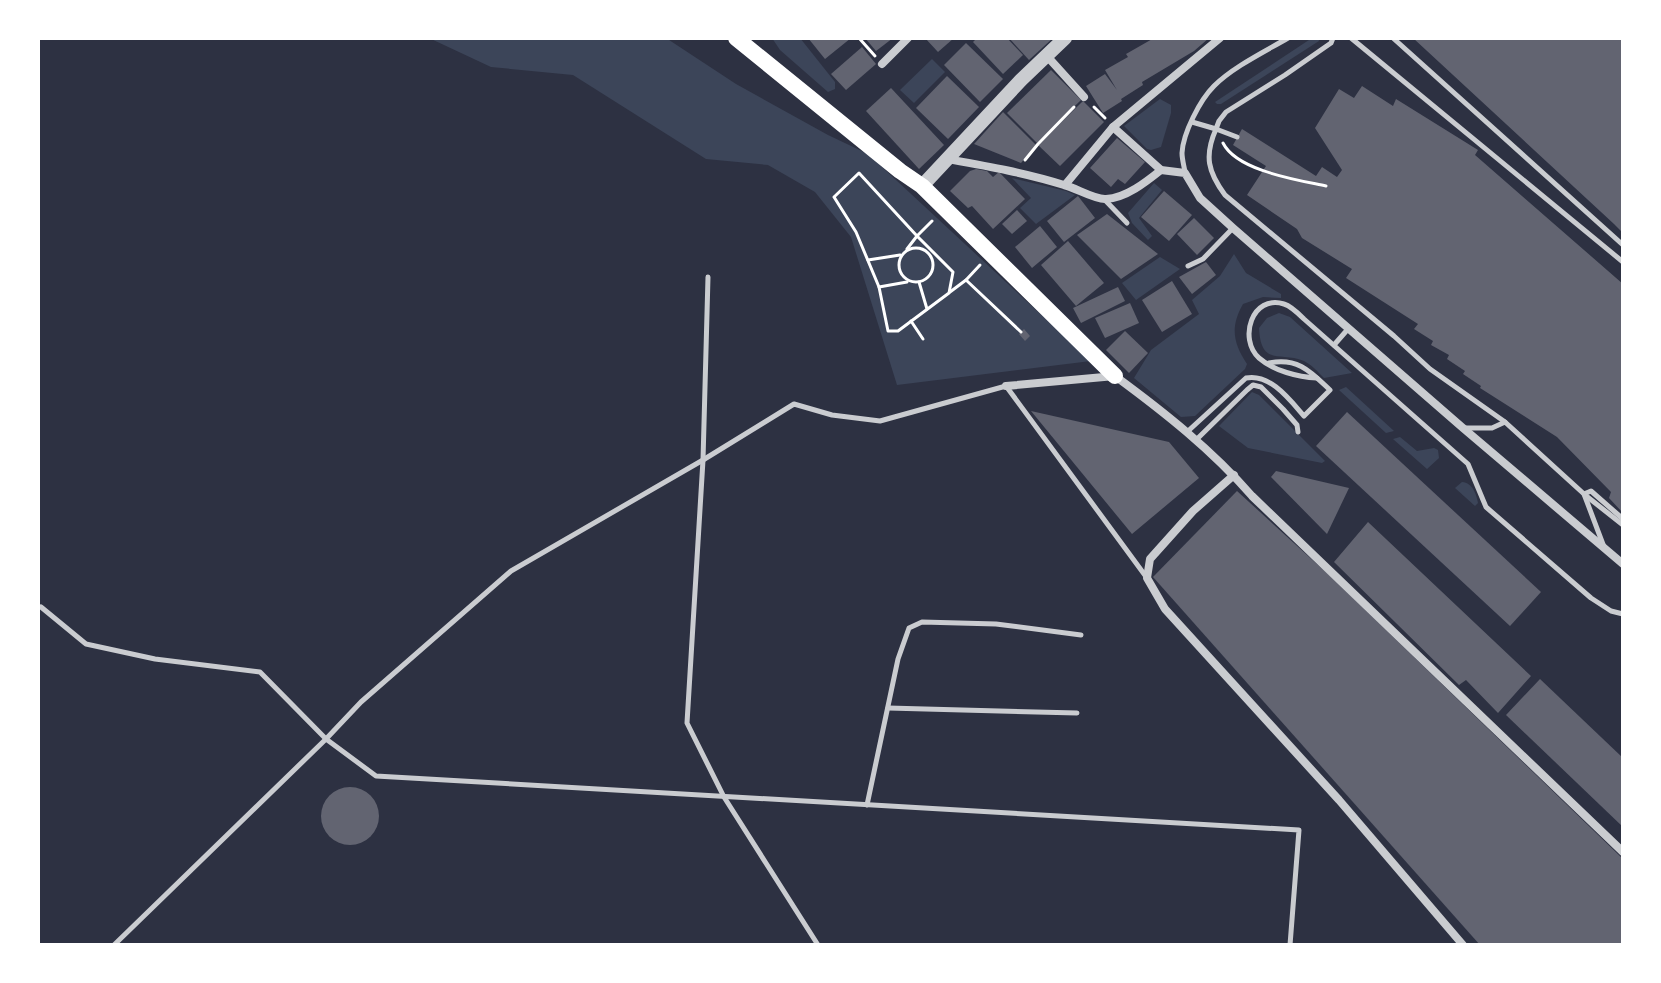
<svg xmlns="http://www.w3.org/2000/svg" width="1661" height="983" viewBox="0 0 1661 983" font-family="'Fira Sans',sans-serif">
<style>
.green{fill:#3c4559}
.building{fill:#626471}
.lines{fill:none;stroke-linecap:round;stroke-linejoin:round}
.path{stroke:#fff;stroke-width:3}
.service{stroke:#caccd0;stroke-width:5}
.minor{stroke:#caccd0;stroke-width:8}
.tertiary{stroke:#caccd0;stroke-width:14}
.secondary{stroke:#fff;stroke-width:16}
</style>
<rect width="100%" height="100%" fill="#2d3142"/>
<g class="green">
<polygon points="429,38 666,38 736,84 828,135 868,154 1091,361 897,385 851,237 815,192 768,165 706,159 573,75 491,67"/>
<polygon points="772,38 800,38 835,82 835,89 828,92 780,50"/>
<polygon points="1312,38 1318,38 1319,41 1221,104 1217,104 1215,102"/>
<polygon points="932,59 945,72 914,103 900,90"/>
<polygon points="1160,99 1171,105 1171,113 1161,147 1151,150 1147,149 1124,126"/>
<polygon points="1012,178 1066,191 1075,195 1036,224 1020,208 1031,198"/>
<polygon points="1154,183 1162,190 1139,218 1152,236 1148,240 1132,223 1128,213"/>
<path d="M1234,254L1246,273L1281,294V298L1263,297L1243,304C1230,327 1233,343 1247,364L1245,369L1195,416L1181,417L1134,378L1151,350L1199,314L1192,300L1220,276Z"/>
<polygon points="1160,257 1180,269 1136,300 1122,283"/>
<path d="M1279,313L1290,317L1352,373L1324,378C1318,372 1312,365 1304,361C1280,351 1261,367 1259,328L1267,318Z"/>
<polygon points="1346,387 1394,431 1386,433 1339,390"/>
<polygon points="1252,392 1259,395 1325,461 1322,463 1248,448 1219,426"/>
<polygon points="1400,437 1417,451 1434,448 1438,450 1439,458 1427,469 1393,439"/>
<path d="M1462,482C1473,483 1476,494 1478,503L1475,506L1455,488Z"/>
</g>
<g class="building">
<polygon points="808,38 851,38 825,59"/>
<polygon points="865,38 893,38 876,51"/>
<polygon points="925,38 954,38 938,52"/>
<polygon points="977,38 1007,38 1023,55 1003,74 973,42"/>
<polygon points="1009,38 1053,38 1029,60"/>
<polygon points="1154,38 1209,38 1194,51 1142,82 1143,85 1121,99 1122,101 1103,113 1086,86 1105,74 1117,90 1105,70 1128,57 1126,54"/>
<polygon points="1413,38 1623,38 1623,233 1614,224"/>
<polygon points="966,43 1003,79 980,102 944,65"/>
<polygon points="862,47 876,64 846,90 831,74"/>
<polygon points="1051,70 1081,100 1037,143 1007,113"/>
<polygon points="947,76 979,107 948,139 916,108"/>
<polygon points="1362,86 1393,106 1396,99 1478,150 1475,155 1623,284 1623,513 1609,498 1611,492 1557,437 1480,388 1481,386 1463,374 1465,371 1447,359 1449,355 1431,345 1433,341 1414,329 1418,324 1346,278 1352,269 1302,238 1297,229 1247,195 1266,166 1233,145 1242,129 1316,176 1322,167 1337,177 1342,170 1315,128 1339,89 1354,98"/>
<polygon points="891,88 944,145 919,169 866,111"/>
<polygon points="1083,101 1104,122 1060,166 1038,145"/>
<polygon points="1003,112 1036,145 1021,163 974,144"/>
<polygon points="1117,138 1145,162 1125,184 1118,179 1111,187 1090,168"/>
<polygon points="976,169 987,171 993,177 999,172 1025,199 993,229 972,206 968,208 950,191 970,171"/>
<polygon points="1164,191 1192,215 1169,241 1141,217"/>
<polygon points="1078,196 1095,218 1064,242 1047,221"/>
<polygon points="1017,210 1027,221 1012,234 1002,224"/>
<polygon points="1107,214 1158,254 1121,279 1077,235"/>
<polygon points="1194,218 1214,238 1197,255 1177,234"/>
<polygon points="1040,226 1057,247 1032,268 1015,247"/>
<polygon points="1068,241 1104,283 1076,306 1041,265"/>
<polygon points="1206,262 1216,275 1192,294 1179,277"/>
<polygon points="1172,281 1192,314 1162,332 1142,300"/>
<polygon points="1118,287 1125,301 1081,323 1073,308"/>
<polygon points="1130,303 1139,323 1105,338 1095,318"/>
<polygon points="1024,329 1030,336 1025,341 1019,334"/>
<polygon points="1125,331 1148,353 1129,373 1106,350"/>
<polygon points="1031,411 1169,442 1199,478 1132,534"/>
<polygon points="1347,412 1541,592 1510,626 1316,446"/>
<polygon points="1276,471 1349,488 1327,534 1271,477"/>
<polygon points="1237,491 1329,575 1623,859 1623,945 1480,945 1153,577"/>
<polygon points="1368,522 1531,676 1498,713 1466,680 1459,685 1334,562"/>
<polygon points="1540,679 1623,758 1623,827 1506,715"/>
<circle cx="350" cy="816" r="29"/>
</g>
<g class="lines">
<g class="path">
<polyline points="859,38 875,56"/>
<polyline points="1094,107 1105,118"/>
<path d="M1223,143C1237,171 1298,180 1326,186"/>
<polyline points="1025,160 1038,144 1074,107"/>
<circle cx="916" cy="265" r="17"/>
<polyline points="907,249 917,236 953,272 949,293 898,331 888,331 879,287 856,232 834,197 859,173 917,236 932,221"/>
<polyline points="868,260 900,255"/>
<polyline points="966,280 980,265"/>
<polyline points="919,282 927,309"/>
<polyline points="879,287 907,282"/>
<polyline points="950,292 966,280 1021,332"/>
<polyline points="911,321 923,339"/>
</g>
<g class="service">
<polyline points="1351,38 1623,262"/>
<polyline points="1393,38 1623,245"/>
<polyline points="1192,122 1216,129 1219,121 1226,112 1285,75 1331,43 1333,38"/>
<path d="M1237,137L1216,129C1204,156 1208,172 1225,195L1394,336L1430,369L1505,422"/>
<path d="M1185,172C1184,166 1182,159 1182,153C1183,133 1200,100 1214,86C1233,67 1264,52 1288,38"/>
<polyline points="1104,199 1127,223"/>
<polyline points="1188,266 1203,259 1233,228"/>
<polyline points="708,277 703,460 687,723 724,797 818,945"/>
<polyline points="1334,345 1348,329"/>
<path d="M1317,378C1298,377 1274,371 1259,358C1238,339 1252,294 1284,304C1291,306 1299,314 1304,319L1468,464L1486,507L1591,598L1611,611L1623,614"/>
<polyline points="1464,428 1492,428 1505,422 1584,494 1604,547"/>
<path d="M1187,432L1246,378C1270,373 1290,400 1304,416L1330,390C1311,372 1298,357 1269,363"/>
<polyline points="1196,440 1247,390 1253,385 1261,387 1283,409 1297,425 1298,432"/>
<polyline points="1584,494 1591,491 1623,519"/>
<polyline points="1585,495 1623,525"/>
<polyline points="41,607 86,644 155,659 260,672 326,739 376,776 1299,830 1290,945"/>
<polyline points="888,708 1077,713"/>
<polyline points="867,805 898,659 909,628 922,622 996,624 1081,635"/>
<polyline points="114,945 326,739 361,702 511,571 703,460 794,404 832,415 880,421 1006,386 1147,578"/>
</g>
<g class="minor">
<polyline points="1046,55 1084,97"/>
<polyline points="882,64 908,38"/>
<polyline points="1113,127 1161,170 1185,173 1200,198 1233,228 1463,428 1623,564"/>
<path d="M947,159C986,166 1026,173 1064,185C1076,188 1095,200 1106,199C1126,198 1146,182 1161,170"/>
<polyline points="1065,185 1113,127 1220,38"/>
<path d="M1006,386L1115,376C1164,412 1212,450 1252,496L1623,852"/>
<polyline points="1234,475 1193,511 1150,559 1147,578 1165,609 1339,800 1463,945"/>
</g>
<polyline class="tertiary" points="922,186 1021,80 1065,38"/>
<polyline class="secondary" points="736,38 900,171 922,186 1115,376"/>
</g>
<rect width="1661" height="983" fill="none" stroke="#ffffff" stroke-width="80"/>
</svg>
